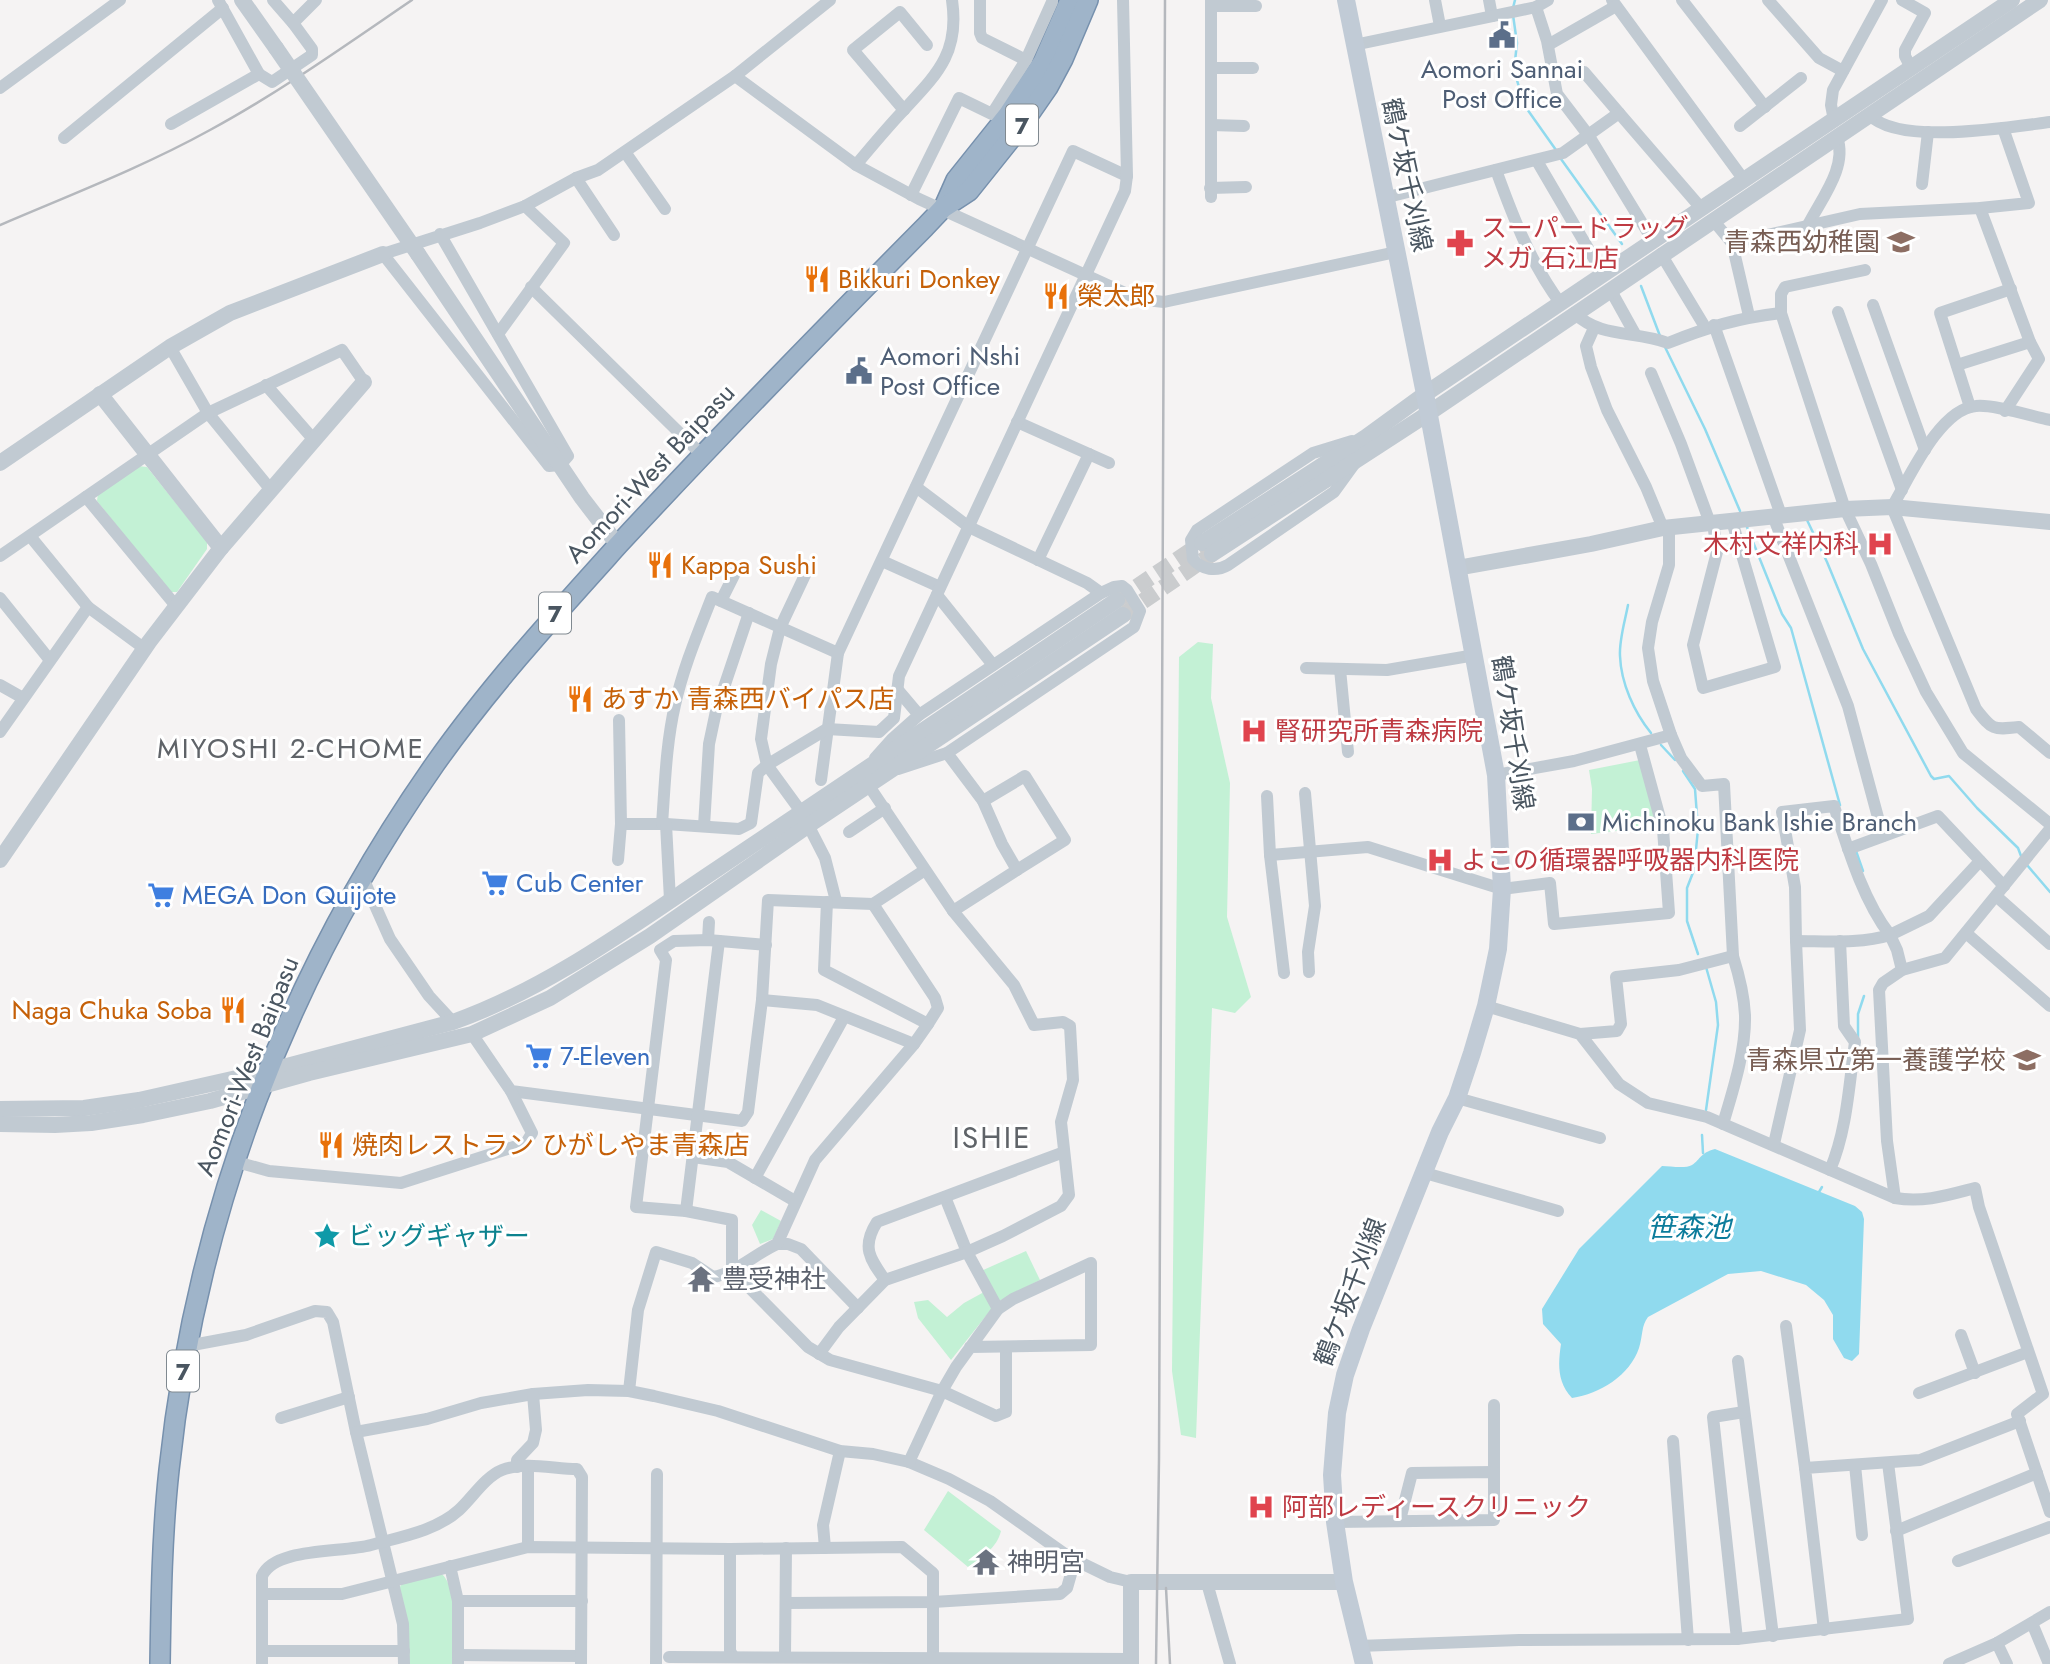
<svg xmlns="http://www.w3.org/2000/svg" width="2050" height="1664" viewBox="0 0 2050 1664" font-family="Jost,'Noto Sans JP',sans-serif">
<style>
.green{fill:#c3f1d5}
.water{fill:#90daee}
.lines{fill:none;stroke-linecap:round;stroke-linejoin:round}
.stream{stroke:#90daee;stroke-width:2.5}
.tertiary-tunnel{stroke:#caccce;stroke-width:16;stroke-dasharray:16 8;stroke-linecap:butt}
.trunk-casing{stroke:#7690ad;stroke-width:22}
.minor{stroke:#c1cad2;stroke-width:12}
.tertiary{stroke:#c1cad2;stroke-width:16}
.secondary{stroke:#c1cbd6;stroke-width:18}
.trunk{stroke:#9fb4c9;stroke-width:19}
.rail{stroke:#b5b8bd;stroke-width:2.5}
.tertiary-bridge{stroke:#c1cad2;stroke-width:16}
.labels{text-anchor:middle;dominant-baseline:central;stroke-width:6;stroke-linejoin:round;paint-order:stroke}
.shield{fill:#fff;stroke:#808990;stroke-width:2}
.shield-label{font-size:24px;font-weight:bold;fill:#4a5661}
.service-label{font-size:26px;fill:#4e5e75;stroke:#fff;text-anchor:start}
.street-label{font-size:26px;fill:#4a5661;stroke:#fff}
.health-label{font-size:26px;fill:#be3a42;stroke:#fff;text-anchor:start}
.education-label{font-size:26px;fill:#785e54;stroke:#fff;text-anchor:end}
.food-label{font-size:26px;fill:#c56008;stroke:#fff;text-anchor:start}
.shop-label{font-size:26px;fill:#366cbe;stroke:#fff;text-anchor:start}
.culture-label{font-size:26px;fill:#0d838f;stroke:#fff;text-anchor:start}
.worship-label{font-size:26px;fill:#5b616d;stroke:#fff;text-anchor:start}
.neighbourhood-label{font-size:28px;letter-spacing:2px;fill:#5f6368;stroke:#fff}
.water-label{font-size:28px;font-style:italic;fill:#0c7c9b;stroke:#fff}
.quarter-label{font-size:30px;letter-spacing:2px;fill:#5f6368;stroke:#fff}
</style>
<rect width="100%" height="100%" fill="#f5f3f3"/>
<g class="green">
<polygon points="138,466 147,467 207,542 207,549 177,592 170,592 97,501 98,493"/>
<polygon points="1198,642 1213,644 1211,698 1230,783 1227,917 1251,997 1235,1013 1212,1008 1196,1438 1181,1435 1172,1371 1179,657"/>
<polygon points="1640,760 1658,826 1591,834 1592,789 1589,770"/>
<polygon points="761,1210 781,1221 773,1239 760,1244 752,1225"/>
<polygon points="1026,1251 1040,1280 997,1302 981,1271"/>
<polygon points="984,1292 993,1307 951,1360 918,1318 914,1302 928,1300 947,1317 964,1303"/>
<path d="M948,1491L1001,1531C997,1548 982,1557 968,1567L924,1530Z"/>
<path d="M441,1573C460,1590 453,1640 453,1664H408L399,1588L403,1583Z"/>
</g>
<path class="water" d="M1715,1149L1855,1206L1862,1212L1864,1219L1859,1354L1852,1361L1844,1358L1833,1339V1315L1824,1300L1806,1285L1761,1271L1728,1274L1648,1317C1641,1326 1643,1336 1639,1348C1630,1375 1600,1394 1572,1398C1557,1382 1558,1364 1561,1344L1543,1324L1542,1309L1579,1249L1662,1166C1670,1166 1685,1169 1692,1165C1701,1159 1700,1153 1715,1149Z"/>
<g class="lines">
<g class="stream">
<polyline points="1513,8 1515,0"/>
<polyline points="1513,15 1517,43 1514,70 1521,94 1527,109 1556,150"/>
<polyline points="1561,159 1622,244"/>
<polyline points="1641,286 1660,336"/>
<polyline points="1664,345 1705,429 1740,511"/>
<polyline points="1807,520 1827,562 1863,649 1931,776 1934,779 1949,776 1977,808 2018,848 2021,856"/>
<polyline points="1747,527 1782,614 1791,628 1840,805"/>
<path d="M1628,605C1625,621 1619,640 1620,656C1621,683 1634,712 1651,733"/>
<polyline points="1661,745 1675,760"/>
<polyline points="1683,771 1695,789 1698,829 1694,870 1687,888 1687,921 1698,954"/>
<polyline points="1856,851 1863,871"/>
<polyline points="2027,865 2050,892"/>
<polyline points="1858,1039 1858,1014 1864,996"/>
<polyline points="1706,1110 1718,1025 1716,1002 1706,967"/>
<polyline points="1702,1135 1703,1153"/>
<polyline points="1819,1192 1822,1187"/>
</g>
<g class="tertiary-tunnel">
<polyline points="1117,600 1202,543"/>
<polyline points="1123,615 1212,554"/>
</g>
<defs>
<g id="trunk">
<polyline points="944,207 956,180 1008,115 1043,62 1070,0"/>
<path d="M160,1664C161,1599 162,1534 169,1470C196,1214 287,975 435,764C490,686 555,615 619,544C719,436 822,331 925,227L943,208L969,191L1021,126L1048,87L1063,59L1088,0"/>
</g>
</defs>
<use href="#trunk" class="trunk-casing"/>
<g class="minor">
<polyline points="273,0 293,23 316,0"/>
<polyline points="980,0 980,33 982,38 1026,60"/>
<polyline points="1435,0 1440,26"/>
<polyline points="1489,0 1492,16"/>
<polyline points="1612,0 1744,180"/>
<polyline points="1682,0 1765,107"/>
<polyline points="1768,0 1819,58 1843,71"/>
<polyline points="1902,0 1925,13 1905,50 1905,56 1911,68"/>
<polyline points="1211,6 1256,6"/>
<polyline points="1536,7 1547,41 1557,94 1589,136 1653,241"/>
<polyline points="1354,45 1536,7 1548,0"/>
<polyline points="1548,45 1616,6"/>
<polyline points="1211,68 1253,68"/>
<polyline points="1584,72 1619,113"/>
<polyline points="259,74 272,82 312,55 312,49 293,23"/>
<polyline points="735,76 856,165 919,199 1138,299 1164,302 1396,252"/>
<polyline points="0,88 120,0"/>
<polyline points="904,110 853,50 900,12 927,45"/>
<path d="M1870,115C1898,146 2010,127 2050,122"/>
<polyline points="1834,120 1831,105 1833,90 1882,0"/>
<polyline points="171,124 259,74 218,0"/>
<polyline points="1211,125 1244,126"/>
<polyline points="1740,126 1801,78"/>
<polyline points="64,138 223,8"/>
<polyline points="625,152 665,209"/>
<polyline points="1537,161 1603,274"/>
<path d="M856,165C871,147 886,129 902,112C936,75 960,54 952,0"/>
<path d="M1496,170C1513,217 1531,264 1561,304"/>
<polyline points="576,178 614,235"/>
<polyline points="1922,184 1928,132"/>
<polyline points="1210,188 1246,187"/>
<polyline points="911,195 959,98 992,114 1026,60 1052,2"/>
<polyline points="1211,197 1211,0"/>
<polyline points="1384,198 1563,153 1619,113 1701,208"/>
<polyline points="1980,208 2030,342 2039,359 2005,411"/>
<polyline points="1713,220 1732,243 1749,316"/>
<path d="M1808,225C1821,199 1848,167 1837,137"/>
<polyline points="440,234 568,456 560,465 549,466 383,254 480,223 525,206 576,178 598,170 735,76 830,0"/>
<polyline points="1732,243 1860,214 1980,208 2029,203 2003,128"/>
<polyline points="1661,254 1705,327"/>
<polyline points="531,287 701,454"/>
<polyline points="1610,289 1635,334"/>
<polyline points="1873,305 1925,450"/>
<polyline points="1838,312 1902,490"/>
<path d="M1574,313C1602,339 1634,330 1668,343C1708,327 1738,318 1781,313L1845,509L1871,564L1899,634L1926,692L1963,753L2050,824"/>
<polyline points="1781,313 1781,294 1785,287 1865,270"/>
<polyline points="1714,325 1781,515"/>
<polyline points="1594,328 1586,346 1591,367 1607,410 1646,487 1663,528"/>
<polyline points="498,334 564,243 525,206"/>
<polyline points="170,347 208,413 271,490"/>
<polyline points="1957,365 2030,342"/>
<polyline points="1651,373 1681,444 1710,523"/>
<polyline points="266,385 314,440"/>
<polyline points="1970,407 1940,313 2011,289"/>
<path d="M2050,420C2031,416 1993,404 1976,406C1939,409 1909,479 1892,507L1976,709C1992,730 1993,730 2019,727L2050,753"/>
<polyline points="1017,422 1109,463"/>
<path d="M1352,441L1313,453L1197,530L1191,540L1193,559C1202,570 1216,572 1228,565L1334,492L1355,463"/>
<polyline points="916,487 969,527 1087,583 1101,593"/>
<polyline points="86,497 176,606"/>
<polyline points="1773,516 1848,706 1883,836"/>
<polyline points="1713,523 1717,552 1693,645 1703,688 1775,667 1732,521"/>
<polyline points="1669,528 1669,565 1652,622 1648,648 1653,681 1671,735"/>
<polyline points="30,536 88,607"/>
<polyline points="0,556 208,413 342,350 364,382"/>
<polyline points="1038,560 1089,454"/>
<polyline points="882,561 940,587"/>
<polyline points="805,575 780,628 771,664 761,739 767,765 802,813 825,858 836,901"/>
<polyline points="937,595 993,665"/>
<polyline points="0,598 49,659"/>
<polyline points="721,601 735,573"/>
<polyline points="1306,668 1387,670 1475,655"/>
<polyline points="1340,669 1348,752"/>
<polyline points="0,685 23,698"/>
<polyline points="897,689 919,715"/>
<polyline points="0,732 88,607 145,649"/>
<polyline points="947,753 983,801 1002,844 1017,870 953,911"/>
<polyline points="875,758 892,739 919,715 1101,593 1114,587 1122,586 1127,590 1140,611 1134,627 947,753 898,769"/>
<path d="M1496,775L1574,761L1671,735L1681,758L1702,786L1724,784L1733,956C1739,975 1744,995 1745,1015C1746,1051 1733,1090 1723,1124"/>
<polyline points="821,780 838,653 1073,151 1127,176"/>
<polyline points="1305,793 1315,906 1308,952 1309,972"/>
<polyline points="1267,796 1270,855 1284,973"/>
<polyline points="983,801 1025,776 1065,840 1017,870"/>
<polyline points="621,824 666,824 739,829 751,823 758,773 767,765 827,729 879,732 894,718 899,676 1125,191 1127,176 1123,0"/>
<path d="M662,824C665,784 666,744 675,705C683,668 698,633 712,597L838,653"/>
<polyline points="666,824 670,900"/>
<polyline points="704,826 709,744 716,711 749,613"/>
<polyline points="849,832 885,808"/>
<polyline points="1848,849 1938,816 2004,886"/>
<polyline points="1270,855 1368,847 1502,889 1550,883 1554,924 1669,913 1663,829 1640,745"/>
<polyline points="618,860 621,824 619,720"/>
<polyline points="362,876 390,939 429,996 453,1022"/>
<polyline points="1996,896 2050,944"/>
<polyline points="873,904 935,998 938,1008 928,1024"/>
<polyline points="1966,933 2050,1006"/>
<polyline points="708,940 709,922"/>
<path d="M1796,941L1795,887L1782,812L1834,806C1848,849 1863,900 1890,935L1929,916L1980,861"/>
<polyline points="766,945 708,940 674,941 660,950 666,960 636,1207 686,1211 732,1220 732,1270 808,1347 830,1360 942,1391 996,1416 1006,1412 1006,1347"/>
<polyline points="762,1000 817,1005 914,1044"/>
<path d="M1486,1006L1580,1034L1619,1084L1648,1103L1707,1117L1895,1198C1924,1203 1948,1195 1975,1188L1979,1207L2043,1394L2017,1414L2050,1512"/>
<polyline points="472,1034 511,1091 742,1121 748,1112 762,1000 768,900 873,904 925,870"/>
<polyline points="1580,1034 1617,1031 1621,1024 1616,977 1679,970 1733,956"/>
<polyline points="1457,1098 1600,1138"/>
<path d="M1774,1144L1800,1030L1796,941C1826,941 1861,944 1890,935L1897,950L1902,970"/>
<polyline points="693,1157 728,1162 795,1201"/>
<polyline points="233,1161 269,1171 401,1183 526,1143 532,1133 511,1091"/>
<path d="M1830,1170C1847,1130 1849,1085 1855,1042L1844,1026L1840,941"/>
<polyline points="1425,1173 1558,1211"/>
<polyline points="755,1178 844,1017"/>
<polyline points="945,1197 967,1252 998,1309"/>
<polyline points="1895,1198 1887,1141 1879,990 1883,983 1902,970 1945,958 2050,829"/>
<polyline points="686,1211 719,941"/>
<polyline points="777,1244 788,1244 801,1249 858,1308"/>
<path d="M885,1280C870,1259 861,1247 877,1222L1064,1152"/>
<polyline points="1786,1326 1805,1468"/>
<polyline points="1961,1335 1975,1373"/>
<polyline points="187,1346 246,1335 315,1311 327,1312 333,1322 356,1432 427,1419 481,1403 533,1394 588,1390 629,1391 654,1396 718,1411 840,1451 873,1454 909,1462 949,1479 990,1501 1069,1557 1110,1577 1131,1582"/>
<polyline points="819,1354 839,1327 885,1280 967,1252 1003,1236 1061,1206 1069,1195 1061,1122 1073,1080 1070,1026 1063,1022 1034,1025 1014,985 953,911 869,786"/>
<polyline points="1738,1361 1773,1636"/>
<path d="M629,1391L638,1310L656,1252L692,1263L713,1277C736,1273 755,1254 777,1244L815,1160L914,1044L928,1024L824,970L827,902"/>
<polyline points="1919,1393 2028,1352"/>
<polyline points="281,1418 349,1397"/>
<polyline points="356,1432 403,1624 404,1664"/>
<polyline points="1673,1441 1688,1640"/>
<polyline points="909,1462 942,1391 956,1367 998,1309 1013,1299 1091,1263 1091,1345 970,1347"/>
<polyline points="1855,1465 1862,1535"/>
<polyline points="517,1467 517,1460 533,1443 536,1430 533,1394"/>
<polyline points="528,1467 528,1547"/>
<polyline points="1494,1472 1494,1405"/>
<polyline points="1335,1522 1494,1520 1494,1472 1412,1473 1400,1520"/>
<polyline points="1896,1531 2037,1473"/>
<polyline points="825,1548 823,1525 840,1451"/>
<polyline points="730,1549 730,1651 733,1656"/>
<polyline points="1958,1561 2050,1527"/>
<polyline points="450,1566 458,1601 458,1664"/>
<polyline points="1207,1583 1230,1664"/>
<polyline points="262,1594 342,1594 528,1547 730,1549 902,1547 933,1573 933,1664"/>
<polyline points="458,1601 582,1601"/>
<polyline points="786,1603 933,1602 1060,1594 1067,1588 1075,1560"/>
<polyline points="2032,1623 2049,1664"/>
<polyline points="1824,1630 1805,1468 1920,1460 2020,1421"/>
<polyline points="1737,1639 1713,1417 1744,1412"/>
<polyline points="1997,1643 2007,1664"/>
<polyline points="1359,1646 1519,1640 1737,1639 1908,1619 1888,1463"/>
<polyline points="262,1651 404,1651"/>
<polyline points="458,1655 581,1656"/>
<polyline points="785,1656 786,1548"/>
<polyline points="669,1657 1131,1659"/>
<path d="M262,1664V1576C275,1547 342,1553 371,1545C400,1537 436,1531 459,1510C473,1497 485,1477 502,1470C525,1461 554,1469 577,1469L582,1477L581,1664"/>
<polyline points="656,1664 657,1474"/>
<polyline points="1949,1664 1997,1643 2050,1612"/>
</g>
<g class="tertiary">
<polyline points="242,0 276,48"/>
<polyline points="418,254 582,498 618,545"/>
<polyline points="100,394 221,548"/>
<polyline points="0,463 170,347 230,313 383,254"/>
<polyline points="1202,543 1366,437 1425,394 2012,0"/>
<polyline points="1212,554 1429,413 2040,0"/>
<polyline points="1457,568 1591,544 1663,528 1845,509 1892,507 2050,522"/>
<polyline points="0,860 149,642 221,548 364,382"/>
<path d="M0,1109L84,1108L139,1100L268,1071L453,1022C549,988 633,925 717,869C851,780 984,690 1117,600"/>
<polyline points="0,1124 55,1125 91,1123 143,1115 210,1101 309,1073 472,1034 550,998 650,936 809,825 1123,615"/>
<polyline points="1131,1664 1131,1582 1344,1582"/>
</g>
<polyline class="secondary" points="1346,0 1425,394 1496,775 1502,889 1498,949 1486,1006 1472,1053 1457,1098 1440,1132 1361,1329 1345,1375 1337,1413 1332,1475 1335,1522 1344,1582 1364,1664"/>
<use href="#trunk" class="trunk"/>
<g class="rail">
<path d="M0,225C70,195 143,167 210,130C280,92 346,45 412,0"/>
<polyline points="1166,1588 1170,1664"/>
<polyline points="1156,1664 1159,1459 1165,0"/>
</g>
<polyline class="tertiary-bridge" points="276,48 418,254"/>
</g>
<defs>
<symbol id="civic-bare" viewBox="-9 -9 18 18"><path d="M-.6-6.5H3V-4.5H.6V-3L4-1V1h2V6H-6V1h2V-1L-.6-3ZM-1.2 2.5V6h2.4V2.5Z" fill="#5c6f8a" stroke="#fff" stroke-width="2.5" paint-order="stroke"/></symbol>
<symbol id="school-bare" viewBox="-9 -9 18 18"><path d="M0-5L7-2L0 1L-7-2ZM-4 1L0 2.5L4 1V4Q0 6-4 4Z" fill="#8d6e63" stroke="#fff" stroke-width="2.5" paint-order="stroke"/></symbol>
<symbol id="pharmacy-bare" viewBox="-9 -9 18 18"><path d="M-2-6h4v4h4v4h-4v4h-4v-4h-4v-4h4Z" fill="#e0444e" stroke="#fff" stroke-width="2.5" paint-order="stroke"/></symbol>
<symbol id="restaurant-bare" viewBox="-9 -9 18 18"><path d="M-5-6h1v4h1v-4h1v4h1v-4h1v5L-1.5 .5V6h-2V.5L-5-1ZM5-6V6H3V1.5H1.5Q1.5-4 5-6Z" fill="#e8710a" stroke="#fff" stroke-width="2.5" paint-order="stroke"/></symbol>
<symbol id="hospital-bare" viewBox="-9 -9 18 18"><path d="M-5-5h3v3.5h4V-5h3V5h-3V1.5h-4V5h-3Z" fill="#e0444e" stroke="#fff" stroke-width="2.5" paint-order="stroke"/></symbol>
<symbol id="bank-bare" viewBox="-9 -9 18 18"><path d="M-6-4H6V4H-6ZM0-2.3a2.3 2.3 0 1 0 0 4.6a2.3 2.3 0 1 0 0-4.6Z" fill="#5c6f8a" stroke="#fff" stroke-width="2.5" paint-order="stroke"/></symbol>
<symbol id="supermarket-bare" viewBox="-9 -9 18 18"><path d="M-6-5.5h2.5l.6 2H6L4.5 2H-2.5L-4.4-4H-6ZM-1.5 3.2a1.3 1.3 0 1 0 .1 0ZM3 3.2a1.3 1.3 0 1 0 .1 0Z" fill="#3f7fe0" stroke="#fff" stroke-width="2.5" paint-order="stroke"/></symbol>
<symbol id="sight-bare" viewBox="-9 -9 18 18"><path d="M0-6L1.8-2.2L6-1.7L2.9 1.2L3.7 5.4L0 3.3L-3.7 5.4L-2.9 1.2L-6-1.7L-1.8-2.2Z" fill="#0f9aa8" stroke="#fff" stroke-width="2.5" paint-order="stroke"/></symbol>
<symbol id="temple-bare" viewBox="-9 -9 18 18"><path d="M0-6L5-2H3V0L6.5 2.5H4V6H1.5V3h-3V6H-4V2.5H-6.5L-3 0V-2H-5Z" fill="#6b7280" stroke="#fff" stroke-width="2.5" paint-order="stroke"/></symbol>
</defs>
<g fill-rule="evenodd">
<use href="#civic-bare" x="1483" y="16" width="38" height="38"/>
<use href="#school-bare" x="1882" y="223" width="38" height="38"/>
<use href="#pharmacy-bare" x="1441" y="224" width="38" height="38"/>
<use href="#restaurant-bare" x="798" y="260" width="38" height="38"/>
<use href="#restaurant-bare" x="1037" y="277" width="38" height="38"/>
<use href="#civic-bare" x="840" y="352" width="38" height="38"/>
<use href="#hospital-bare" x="1861" y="525" width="38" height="38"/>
<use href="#restaurant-bare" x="641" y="546" width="38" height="38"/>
<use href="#restaurant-bare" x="561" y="680" width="38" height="38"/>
<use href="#hospital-bare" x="1235" y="712" width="38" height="38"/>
<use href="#bank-bare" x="1562" y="803" width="38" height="38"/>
<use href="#hospital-bare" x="1421" y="841" width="38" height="38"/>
<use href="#supermarket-bare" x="476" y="864" width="38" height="38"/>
<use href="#supermarket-bare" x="142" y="876" width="38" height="38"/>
<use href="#restaurant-bare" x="214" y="991" width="38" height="38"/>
<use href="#supermarket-bare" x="520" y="1037" width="38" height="38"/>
<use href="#school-bare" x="2008" y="1041" width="38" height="38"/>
<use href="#restaurant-bare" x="312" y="1126" width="38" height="38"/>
<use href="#sight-bare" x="308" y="1217" width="38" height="38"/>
<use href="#temple-bare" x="682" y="1260" width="38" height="38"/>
<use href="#hospital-bare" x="1242" y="1488" width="38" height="38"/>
<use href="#temple-bare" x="967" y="1543" width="38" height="38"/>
</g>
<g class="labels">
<g class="shield">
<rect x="1006" y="104.5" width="32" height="41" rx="5"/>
<rect x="539" y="592.5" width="32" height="41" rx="5"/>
<rect x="167" y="1350.5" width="32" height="41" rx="5"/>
</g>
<g class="shield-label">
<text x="1022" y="125">7</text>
<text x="555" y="613">7</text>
<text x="183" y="1371">7</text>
</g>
<g class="service-label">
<text x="1502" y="69" text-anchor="middle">Aomori Sannai<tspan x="1502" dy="30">Post Office</tspan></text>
<text x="880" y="356">Aomori Nshi<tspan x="880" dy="30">Post Office</tspan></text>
<text x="1602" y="822">Michinoku Bank Ishie Branch</text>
</g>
<g class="street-label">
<text transform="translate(1407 175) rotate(78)">鶴ケ坂千刈線</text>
<text transform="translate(650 473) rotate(-47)">Aomori-West Baipasu</text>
<text transform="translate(1513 733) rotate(81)">鶴ケ坂千刈線</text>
<text transform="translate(247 1066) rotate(-68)">Aomori-West Baipasu</text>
<text transform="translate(1350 1292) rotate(-69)">鶴ケ坂千刈線</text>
</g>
<g class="health-label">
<text x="1481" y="228">スーパードラッグ<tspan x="1481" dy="30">メガ 石江店</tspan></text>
<text x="1859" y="544" text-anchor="end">木村文祥内科</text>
<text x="1275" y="731">腎研究所青森病院</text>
<text x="1461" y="860">よこの循環器呼吸器内科医院</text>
<text x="1282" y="1507">阿部レディースクリニック</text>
</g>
<g class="education-label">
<text x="1880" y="242">青森西幼稚園</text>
<text x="2006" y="1060">青森県立第一養護学校</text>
</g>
<g class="food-label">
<text x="838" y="279">Bikkuri Donkey</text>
<text x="1077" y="296">榮太郎</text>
<text x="681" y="565">Kappa Sushi</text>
<text x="601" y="699">あすか 青森西バイパス店</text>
<text x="212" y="1010" text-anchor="end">Naga Chuka Soba</text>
<text x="352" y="1145">焼肉レストラン ひがしやま青森店</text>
</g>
<g class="shop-label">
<text x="516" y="883">Cub Center</text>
<text x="182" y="895">MEGA Don Quijote</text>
<text x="560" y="1056">7-Eleven</text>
</g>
<g class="culture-label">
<text x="348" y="1236">ビッグギャザー</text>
</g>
<g class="worship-label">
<text x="722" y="1279">豊受神社</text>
<text x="1007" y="1562">神明宮</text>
</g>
<g class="neighbourhood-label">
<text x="291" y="748">MIYOSHI 2-CHOME</text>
</g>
<g class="water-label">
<text x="1689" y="1227">笹森池</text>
</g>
<g class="quarter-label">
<text x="992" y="1137">ISHIE</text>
</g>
</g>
</svg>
